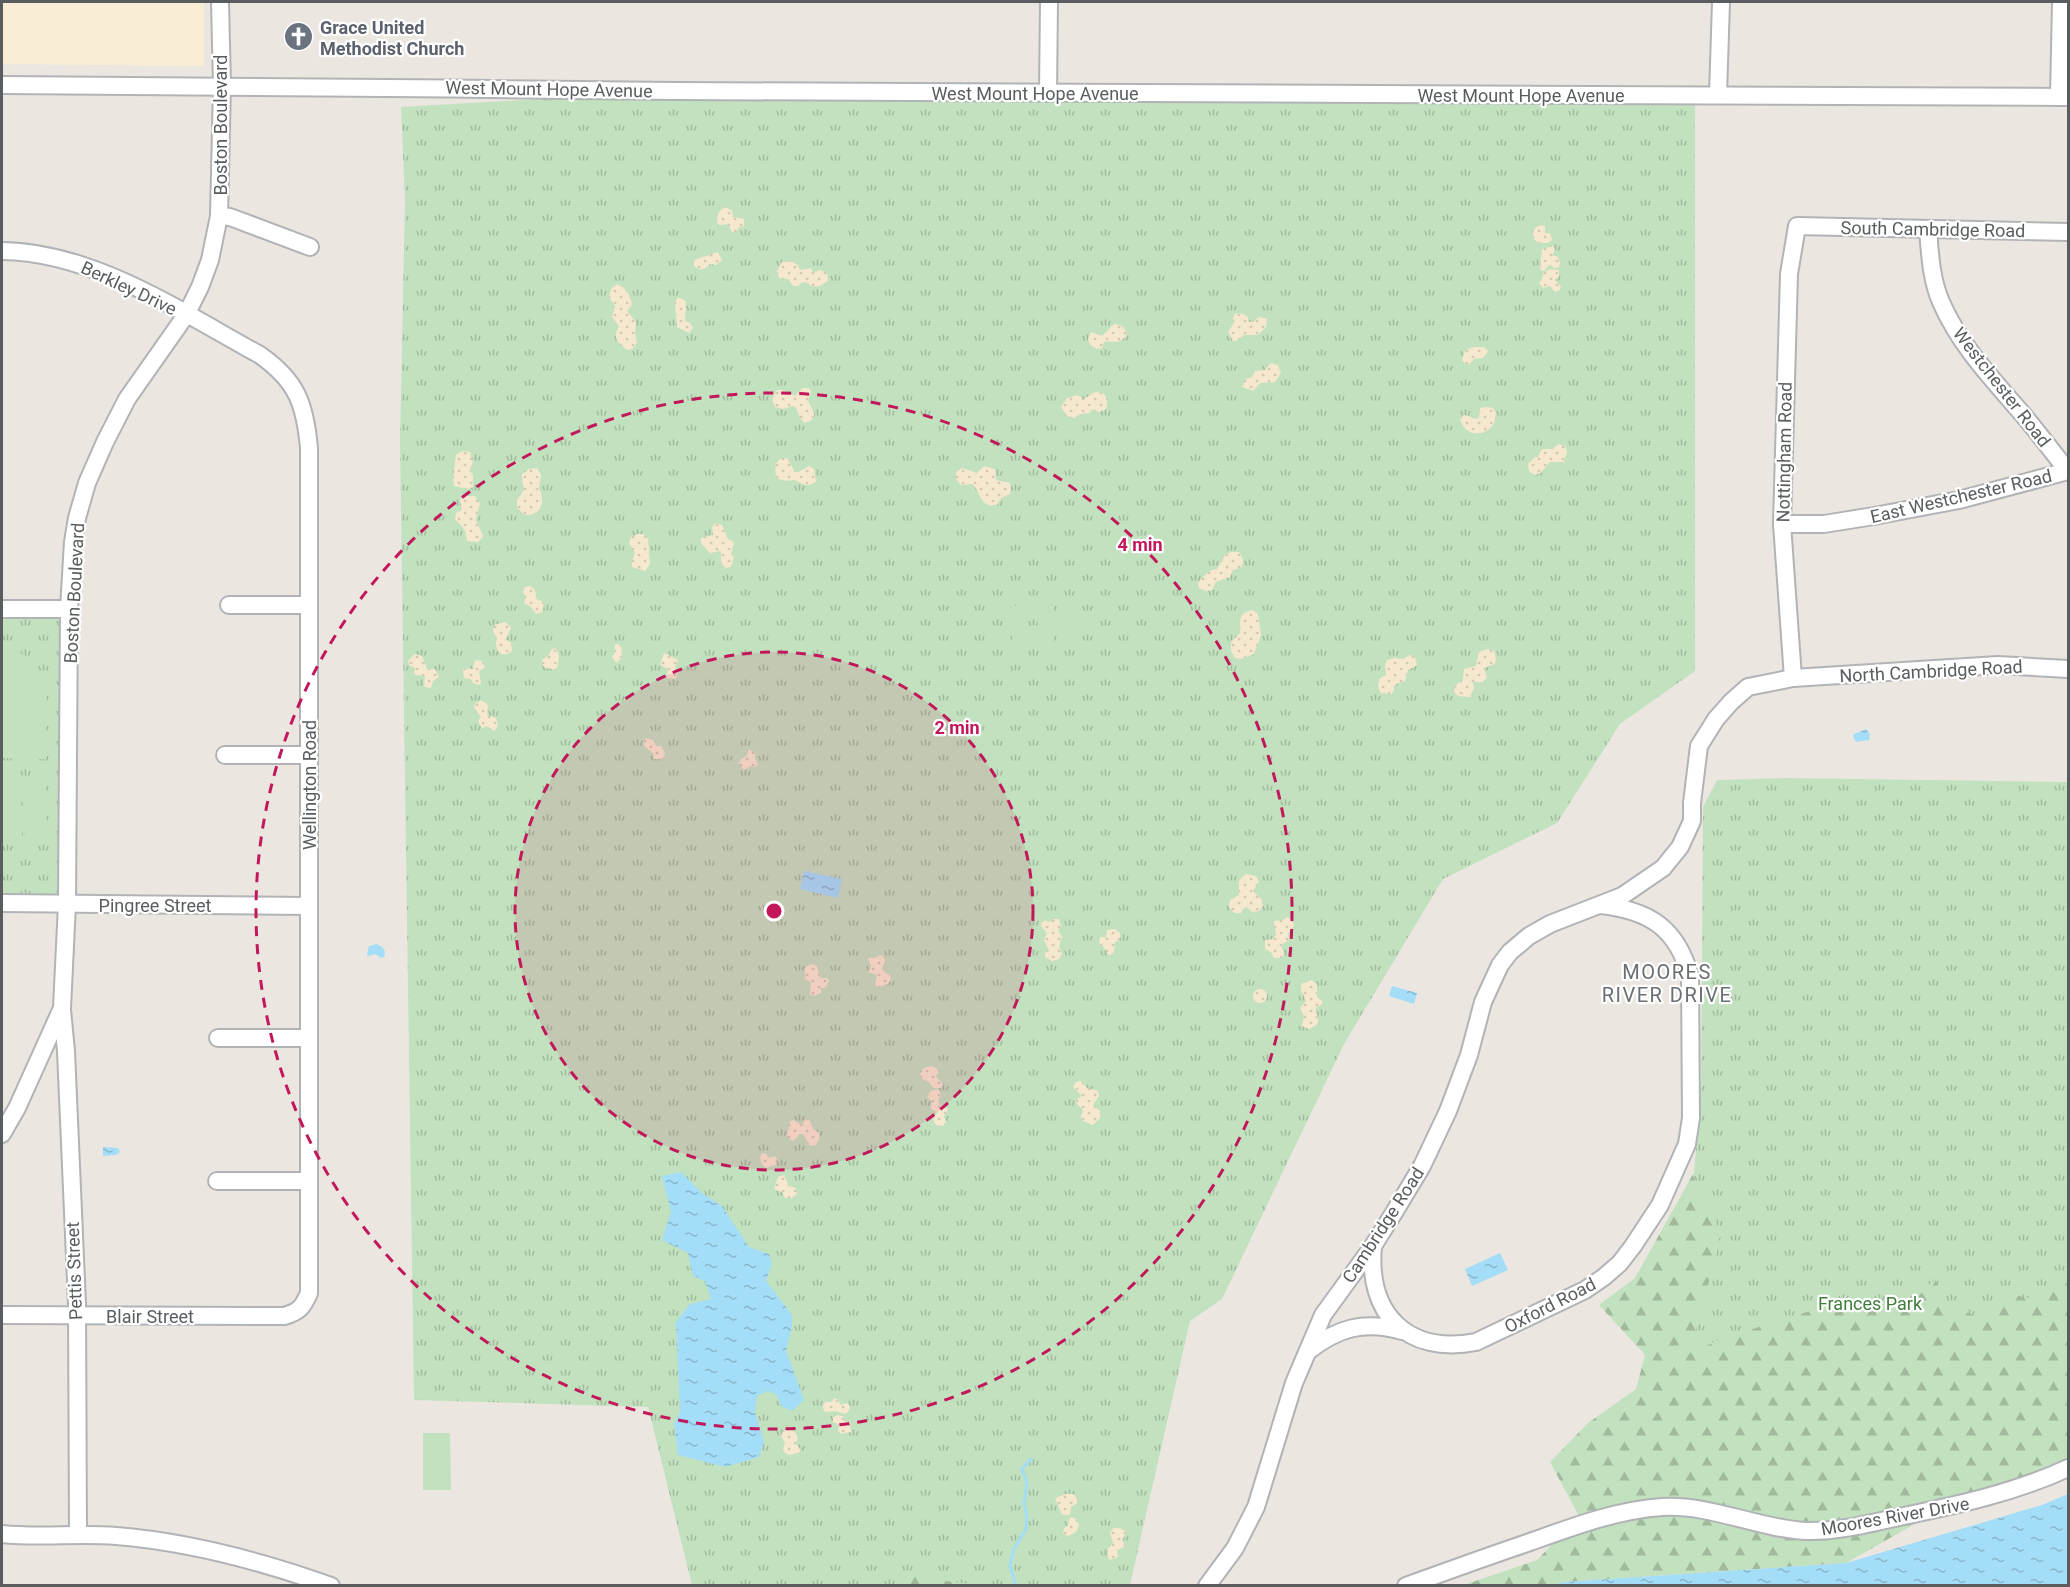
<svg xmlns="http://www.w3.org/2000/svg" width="2070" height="1587" viewBox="0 0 2070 1587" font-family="Roboto,sans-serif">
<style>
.commercial{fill:#faedd5}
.grass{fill:url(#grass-tufts)}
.forest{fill:url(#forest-firs)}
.sand{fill:url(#sand-dots)}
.pitch{fill:#c2e1be}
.water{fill:url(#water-ripples)}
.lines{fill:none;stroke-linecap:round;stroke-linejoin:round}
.stream{stroke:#a3ddf7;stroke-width:3}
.minor-casing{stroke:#b1b3b7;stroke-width:20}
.minor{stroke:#fff;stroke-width:16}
.ring{fill:none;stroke:#c2185b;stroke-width:3;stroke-dasharray:10 8}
.labels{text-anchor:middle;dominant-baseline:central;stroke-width:4.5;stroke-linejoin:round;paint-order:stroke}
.worship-label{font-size:18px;font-weight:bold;fill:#5b616d;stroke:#fff;text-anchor:start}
.street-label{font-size:18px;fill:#595d60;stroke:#fff}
.park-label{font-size:18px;fill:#3f7d3a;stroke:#fff}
.neighbourhood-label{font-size:20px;letter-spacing:1.5px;fill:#6a6f72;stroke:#fff}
.centre{fill:#c2185b;stroke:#fff;stroke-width:3}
.ring-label{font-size:18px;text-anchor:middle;font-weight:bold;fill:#c2185b;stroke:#fff;stroke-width:4.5;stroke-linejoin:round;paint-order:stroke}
</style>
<defs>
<pattern id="grass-tufts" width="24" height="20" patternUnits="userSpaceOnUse" patternTransform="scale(1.5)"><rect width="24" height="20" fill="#c2e1be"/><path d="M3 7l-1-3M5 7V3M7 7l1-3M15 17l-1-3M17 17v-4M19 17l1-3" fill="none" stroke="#a1ba9e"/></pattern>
<pattern id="forest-firs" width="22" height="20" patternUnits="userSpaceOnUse" patternTransform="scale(1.5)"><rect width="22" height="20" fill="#c2e1be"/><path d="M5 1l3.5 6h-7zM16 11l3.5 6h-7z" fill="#a1ba9e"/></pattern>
<pattern id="sand-dots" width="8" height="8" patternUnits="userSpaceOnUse" patternTransform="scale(1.5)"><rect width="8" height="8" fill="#f6e8cf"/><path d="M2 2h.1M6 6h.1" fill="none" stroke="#d5c9b4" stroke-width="1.8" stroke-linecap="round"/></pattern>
<pattern id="water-ripples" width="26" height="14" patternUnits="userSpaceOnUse" patternTransform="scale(1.5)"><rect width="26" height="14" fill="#a3ddf7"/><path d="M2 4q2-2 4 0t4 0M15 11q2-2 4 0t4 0" fill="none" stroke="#88b6cb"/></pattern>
</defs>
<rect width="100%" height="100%" fill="#ebe7e0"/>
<polygon class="commercial" points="2,2 204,2 204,66 2,64"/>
<g class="grass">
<polygon points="684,91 1695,95 1695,671 1620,724 1557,823 1443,879 1344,1044 1222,1299 1190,1321 1130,1585 692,1585 648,1407 414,1400 400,441 405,200 401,107"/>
<polygon points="2,616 67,617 58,897 2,902"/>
<polygon points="1785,778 2068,782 2068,1458 1985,1491 1673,1419 1701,1090 1703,807 1717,780"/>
</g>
<g class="forest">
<polygon points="1693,1174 1721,1236 1690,1353 1721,1339 1826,1306 1909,1306 1935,1279 1946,1302 1975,1316 2008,1294 2033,1299 2057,1280 2068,1283 2068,1455 2028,1475 1966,1495 1846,1563 1564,1582 1554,1585 1461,1586 1537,1560 1579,1516 1550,1462 1588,1423 1636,1389 1645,1355 1599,1305 1635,1278"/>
<polygon points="908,1576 978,1585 892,1585"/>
</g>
<g class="sand">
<polygon points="724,207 732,210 733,217 744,219 744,226 739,227 736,232 732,232 728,224 720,225 717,223 718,213"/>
<polygon points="1542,225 1545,226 1545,233 1550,233 1552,240 1548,243 1538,243 1533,238 1533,232 1536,227"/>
<polygon points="1553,246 1555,250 1552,255 1558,257 1560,263 1559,267 1555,268 1549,265 1544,271 1540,270 1542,249"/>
<path d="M718,252L722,260L716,265L710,264C705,270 700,271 694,266V260Z"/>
<polygon points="790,261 798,265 800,270 811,268 813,273 820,270 827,273 828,281 820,286 812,287 808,283 803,282 798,286 793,286 788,279 779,278 777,271 782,262"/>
<polygon points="1550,269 1559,270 1559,276 1555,280 1561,287 1560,290 1555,292 1550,286 1543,288 1539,283 1542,279 1543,273"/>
<path d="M617,284C627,288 629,294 632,304L627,311L636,322L635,333L637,343L632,349L627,350C617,340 612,340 619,326L612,317L615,306L609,297L611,289Z"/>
<polygon points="678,297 686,301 685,321 690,323 693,328 689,333 677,327 675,302"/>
<polygon points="1241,313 1248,317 1249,322 1253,322 1259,317 1267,319 1266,327 1258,335 1244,335 1236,341 1233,341 1228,332 1234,323 1233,318 1235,314"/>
<path d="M1114,324C1122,325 1125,327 1127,334C1119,346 1115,340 1104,342L1102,348L1097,349L1090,345L1088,339L1091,332L1102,336Z"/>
<polygon points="1474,347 1484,347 1488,351 1484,358 1474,359 1469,365 1462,361 1465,350"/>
<polygon points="1272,363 1278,365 1281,373 1275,382 1260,383 1253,391 1242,387 1246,379 1252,377 1255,371 1265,370 1268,365"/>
<path d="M803,388H809L811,391L808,401C812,410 821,418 805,423L800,418L796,408L793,406L783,409L775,407L772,399L777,390H782L795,396Z"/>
<path d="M1095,392L1103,393C1108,399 1108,402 1106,409L1099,412L1092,409L1090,413L1080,414L1075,418L1067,416L1061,407L1067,398L1077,395L1084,399Z"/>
<path d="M1486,407L1493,408L1496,413C1495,416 1495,420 1494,423C1485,439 1464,436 1460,419L1464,415L1477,419L1479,418L1480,408Z"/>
<polygon points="1558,444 1565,446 1567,452 1564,462 1550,462 1541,473 1534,475 1529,471 1528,464 1535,457 1538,457 1542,449 1553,449"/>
<path d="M463,451L470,452L473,461L470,469L473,476V487L468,489L454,486C452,476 455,465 456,455Z"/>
<path d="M782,458H787L795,472H799L809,466L814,469L816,481C808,488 804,485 795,480C780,482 773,480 776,463Z"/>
<path d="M984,466L995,469L996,480L1010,483L1011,489L1010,494L1001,498L997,505C979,508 982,493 972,484L961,485L956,479V472L962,468L977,473Z"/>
<path d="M537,468L541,475L539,488C546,501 541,516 525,515L517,508V500C529,482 522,494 522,474L529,469Z"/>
<path d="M464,496H475L480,504C473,528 477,517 483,537L478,542L467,541L465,530L455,519L456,513L462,510L460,500Z"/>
<polygon points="718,523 722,525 728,539 734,542 731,554 734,557 731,567 724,568 721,561 721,551 710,553 701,543 701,538 713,535 712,528 714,524"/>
<polygon points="638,534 643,534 648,539 650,564 645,571 632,567 632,561 635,553 629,543 631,537"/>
<path d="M1231,552H1239L1243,559L1242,567L1233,570L1230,577L1216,582L1212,590L1206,591L1199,588L1198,583C1203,577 1210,569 1217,569L1226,554Z"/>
<polygon points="530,586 535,590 537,600 542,601 544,605 542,612 536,614 531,607 524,603 526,597 523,592 525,587"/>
<path d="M1253,610L1258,614L1261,635L1254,654L1241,659L1235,658L1231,651V642L1240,633C1242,620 1235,614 1253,610Z"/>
<path d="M505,622L511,627L506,639L511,643L512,651C502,660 493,649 497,638L493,631L494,625Z"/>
<polygon points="617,644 621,645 622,658 616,663 612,657 614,654 615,645"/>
<path d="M556,648L559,656L557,668C552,670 548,670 543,666L542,660L548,656L552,649Z"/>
<polygon points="1487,649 1494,651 1496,658 1495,664 1484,668 1487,678 1483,682 1473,682 1474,688 1470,697 1458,696 1454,692 1455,686 1463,680 1464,669 1476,666 1479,652"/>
<polygon points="664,653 678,660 675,667 678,672 676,679 667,678 668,669 660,665"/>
<polygon points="415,654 422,656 427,669 435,669 439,677 433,681 431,688 424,687 425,676 416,675 414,673 415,668 409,665 408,661"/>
<path d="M1410,655L1415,657L1417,665L1408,670L1405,681L1396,684L1392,694L1381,693C1377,688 1378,684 1380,678L1386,675L1385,665L1387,660L1395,658L1403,659Z"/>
<polygon points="475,660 482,661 485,667 479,671 481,684 478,685 473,683 471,679 464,678 463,669 473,669"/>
<polygon points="481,700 488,705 487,715 496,718 498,724 497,728 494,731 487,726 482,728 478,721 481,717 474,707 476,703"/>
<polygon points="645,738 653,740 656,746 661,746 665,753 663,759 654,759 654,754 644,746"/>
<polygon points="749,749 755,753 755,759 758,764 755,767 751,766 744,770 739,763 741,759 747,756"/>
<path d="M1246,874L1256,876L1259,882L1253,891L1262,900L1263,906L1259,911L1252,912L1247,907L1243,909L1241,913C1234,914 1232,912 1229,906L1230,900L1239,895V880Z"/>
<polygon points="1287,917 1293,920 1294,926 1288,933 1289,940 1281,945 1284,954 1282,958 1274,958 1271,952 1265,949 1265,940 1273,939 1276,935 1274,921 1283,920"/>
<polygon points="1054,919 1059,919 1061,926 1058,931 1062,937 1059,946 1062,954 1059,959 1052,961 1045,957 1045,953 1049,950 1044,940 1047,933 1041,926 1041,923 1045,920 1049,922"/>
<polygon points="1115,929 1120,933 1120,940 1115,942 1114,952 1109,956 1103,946 1099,945 1100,937 1106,937 1107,930"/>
<polygon points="880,955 883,956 885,960 882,969 885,973 890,975 891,979 888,984 879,987 875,985 877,975 868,972 871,966 868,958 878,957"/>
<polygon points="811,964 817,966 820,978 827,978 829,981 825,988 821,988 821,993 814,996 810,994 811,982 805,979 805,968"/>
<path d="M1312,980L1317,985V997L1322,1001V1004L1316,1008C1316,1020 1324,1022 1309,1029L1302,1026L1304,1016L1300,1008L1306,1001L1301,990V984Z"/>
<circle cx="1260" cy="996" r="7"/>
<polygon points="932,1066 937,1069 939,1072 936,1076 943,1084 941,1088 933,1088 929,1082 922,1079 920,1074 924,1068"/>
<path d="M1081,1081L1087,1088L1098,1091L1099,1096L1093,1105C1094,1107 1097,1108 1099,1110C1104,1116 1096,1123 1092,1125L1083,1121L1081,1117L1083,1110L1075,1102L1077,1099L1082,1096L1073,1087L1076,1082Z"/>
<path d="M933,1089L939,1090L941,1094L938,1101L940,1105L948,1109L944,1117L946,1122L944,1126L936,1125C931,1118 935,1118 937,1112L931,1109L932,1102L927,1096Z"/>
<polygon points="808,1119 811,1123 813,1129 819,1133 819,1139 816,1145 810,1146 803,1134 800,1134 793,1141 789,1139 787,1136 790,1121 794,1120 802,1126 805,1120"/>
<path d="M765,1153L769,1158L775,1156L777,1159L776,1165L766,1168C761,1164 759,1160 761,1154Z"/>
<polygon points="784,1175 789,1186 796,1188 797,1194 792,1198 785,1198 782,1192 774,1189 778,1177"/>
<polygon points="834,1398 839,1400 839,1403 841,1405 847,1403 850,1407 848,1412 845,1414 836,1411 825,1412 823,1408 824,1403 827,1402 832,1402"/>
<polygon points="836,1415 843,1416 844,1421 850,1422 851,1432 841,1434 838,1431 839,1425 833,1422 833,1418"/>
<polygon points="789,1428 796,1433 798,1439 795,1443 800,1449 800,1452 790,1455 785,1453 783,1449 785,1443 781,1436 783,1431"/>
<polygon points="1066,1494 1073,1494 1077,1498 1077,1503 1071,1507 1070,1515 1062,1515 1055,1498"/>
<polygon points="1072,1517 1076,1519 1079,1525 1076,1532 1068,1536 1063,1534 1064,1528 1068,1526 1069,1519"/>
<polygon points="1113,1528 1120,1528 1126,1532 1122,1541 1125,1544 1124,1547 1117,1550 1118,1557 1110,1560 1108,1558 1108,1549 1113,1543 1110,1533"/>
</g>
<g class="pitch">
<polygon points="1061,604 1077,604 1078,641 1061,641"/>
<polygon points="1028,605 1028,643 1012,643 1011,606"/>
<polygon points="1037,605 1054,605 1054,642 1038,642"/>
<polygon points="2,639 18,648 47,692 46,759 2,758"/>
<polygon points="21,783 22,839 2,839 2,784"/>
<polygon points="23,784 46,784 47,839 25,840"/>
<polygon points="423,1433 450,1433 451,1490 423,1490"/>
</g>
<g class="water">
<polygon points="1866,729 1870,734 1869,740 1856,742 1853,736 1854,734"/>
<polygon points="804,871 842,879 838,898 800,889"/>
<path d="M376,944C382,946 387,950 384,957L381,958L375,954L368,956L367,954L369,946Z"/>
<polygon points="1392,986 1417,993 1414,1004 1389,996"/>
<polygon points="103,1147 118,1148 120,1152 116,1155 103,1156"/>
<polygon points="681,1172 702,1193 722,1206 749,1247 769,1254 772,1264 766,1281 792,1315 792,1327 786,1350 804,1400 792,1411 781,1406 777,1395 768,1391 757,1396 755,1412 764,1442 759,1457 725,1467 678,1455 674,1423 680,1413 676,1322 690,1304 711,1299 705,1281 693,1276 688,1253 662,1240 671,1212 662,1176"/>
<polygon points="1500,1253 1508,1270 1472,1286 1465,1269"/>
<polygon points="2068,1494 2068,1585 1554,1585 1564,1582 1846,1563 2042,1505"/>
</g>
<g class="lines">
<polyline class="stream" points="1016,1586 1010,1565 1014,1549 1026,1529 1027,1517 1024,1503 1027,1484 1022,1469 1031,1459"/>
<defs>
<g id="minor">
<path d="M2,85C227,85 452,89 677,91C1141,94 1605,96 2068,97"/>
<polyline points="1048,93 1049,2"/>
<polyline points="1718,95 1721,2"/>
<polyline points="2059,97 2061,2"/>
<polyline points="219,216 230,217 310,247"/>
<path d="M1928,229C1930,254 1931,279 1941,302C1960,346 1994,381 2025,417C2040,435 2054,454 2068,471"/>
<path d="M2,251C94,252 181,312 260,355C297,381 305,404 309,448V1293C303,1307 299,1312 284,1316L2,1315"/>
<polyline points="1782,524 1824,524 1874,516 1959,500 2068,471"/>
<polyline points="229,605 309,605"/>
<polyline points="2,609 69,609"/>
<polyline points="1793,678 1782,524 1789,274 1797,226 2068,232"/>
<polyline points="225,755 309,755"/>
<polyline points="2,903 309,906"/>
<polyline points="62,1010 66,1051 77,1304 78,1534"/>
<polyline points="218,1038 309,1038"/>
<polyline points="2,1134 17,1108 62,1008 67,904 69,609 73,542 77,518 87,483 105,442 127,399 186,315 200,287 210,260 219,216 222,85 220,2"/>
<polyline points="217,1181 308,1181"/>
<path d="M1373,1246C1367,1314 1407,1355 1476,1342L1585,1290L1604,1277L1620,1263L1633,1246L1660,1205L1687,1144L1691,1118L1690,976C1677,928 1649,910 1600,905"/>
<path d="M1307,1352C1337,1328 1364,1320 1402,1331"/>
<path d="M2,1534C39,1538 78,1533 116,1536C191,1542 261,1561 331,1586"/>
<polyline points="1207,1586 1235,1548 1256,1507 1294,1383 1323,1315 1373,1246 1395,1211 1422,1166 1448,1111 1469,1055 1483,1002 1500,965 1510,952 1529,936 1550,924 1622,896 1663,868 1680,847 1692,821 1692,803 1699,746 1716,719 1731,702 1748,687 1793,678 1998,665 2068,669"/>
<path d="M1406,1586C1447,1571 1489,1556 1530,1542C1572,1527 1617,1510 1662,1507C1710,1504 1756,1528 1805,1531C1836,1532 1868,1524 1899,1517C1957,1505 2014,1493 2068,1468"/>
</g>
</defs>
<use href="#minor" class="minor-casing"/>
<use href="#minor" class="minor"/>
</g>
<circle cx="774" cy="911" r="259" fill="#c2185b" fill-opacity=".12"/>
<g class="ring">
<circle cx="774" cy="911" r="259"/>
<circle cx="774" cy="911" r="518"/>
</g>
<defs>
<symbol id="church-disc" viewBox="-11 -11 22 22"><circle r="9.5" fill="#6b7280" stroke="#fff"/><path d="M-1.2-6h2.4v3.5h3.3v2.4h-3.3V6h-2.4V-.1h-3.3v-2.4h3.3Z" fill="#fff"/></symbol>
</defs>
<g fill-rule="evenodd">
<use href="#church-disc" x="282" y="20" width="33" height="33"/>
</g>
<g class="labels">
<g class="worship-label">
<text x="320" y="27">Grace United<tspan x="320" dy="21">Methodist Church</tspan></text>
</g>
<g class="street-label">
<text transform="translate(549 89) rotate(1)">West Mount Hope Avenue</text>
<text x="1035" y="93">West Mount Hope Avenue</text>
<text x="1521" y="95">West Mount Hope Avenue</text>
<text transform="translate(220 125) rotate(-90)">Boston Boulevard</text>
<text transform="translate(1933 229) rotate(1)">South Cambridge Road</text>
<text transform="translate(129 288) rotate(25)">Berkley Drive</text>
<text transform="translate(2002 387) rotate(52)">Westchester Road</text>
<text transform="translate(1784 452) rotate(-89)">Nottingham Road</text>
<text transform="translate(1961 496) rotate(-13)">East Westchester Road</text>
<text transform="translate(74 593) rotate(-87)">Boston Boulevard</text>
<text transform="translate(1931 671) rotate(-3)">North Cambridge Road</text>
<text transform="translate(309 785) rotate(-90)">Wellington Road</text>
<text x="155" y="905">Pingree Street</text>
<text transform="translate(1383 1225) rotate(-57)">Cambridge Road</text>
<text transform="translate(74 1271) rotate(-92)">Pettis Street</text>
<text transform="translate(1550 1305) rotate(-27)">Oxford Road</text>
<text x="150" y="1316">Blair Street</text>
<text transform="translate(1895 1516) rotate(-10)">Moores River Drive</text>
</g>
<g class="park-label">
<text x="1870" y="1303">Frances Park</text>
</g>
<g class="neighbourhood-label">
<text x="1667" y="972">MOORES<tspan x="1667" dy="23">RIVER DRIVE</tspan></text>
</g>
</g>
<circle cx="774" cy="911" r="9" class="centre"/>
<g class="ring-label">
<text x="1140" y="551">4 min</text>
<text x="957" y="734">2 min</text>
</g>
<rect width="2070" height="1587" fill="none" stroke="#595d60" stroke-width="6"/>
</svg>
